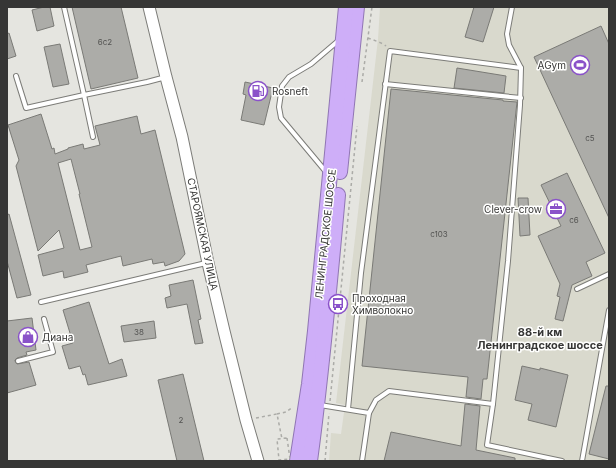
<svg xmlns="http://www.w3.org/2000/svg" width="616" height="468" viewBox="0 0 616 468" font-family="Inter,sans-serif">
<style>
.built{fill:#d9d9cd}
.building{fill:#acaca8;stroke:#7a7a76;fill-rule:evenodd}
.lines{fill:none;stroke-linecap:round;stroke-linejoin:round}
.service-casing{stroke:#7c7c78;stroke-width:6}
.tertiary-casing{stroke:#7c7c78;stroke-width:13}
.trunk-casing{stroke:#9076b3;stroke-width:16}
.path{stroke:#ababa7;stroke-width:1.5;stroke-dasharray:3 3;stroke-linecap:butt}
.service{stroke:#fff;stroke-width:4}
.tertiary{stroke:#fff;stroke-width:11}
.trunk{stroke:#ceaef8;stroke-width:14}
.labels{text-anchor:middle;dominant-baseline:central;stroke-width:3;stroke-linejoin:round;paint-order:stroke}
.number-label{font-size:8px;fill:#545452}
.poi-label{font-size:10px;fill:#363635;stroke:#fffffe;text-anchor:start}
.street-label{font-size:10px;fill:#363635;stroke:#fffffe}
.neighbourhood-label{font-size:11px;font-weight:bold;fill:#363635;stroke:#fffffe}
</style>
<rect width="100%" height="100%" fill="#e5e5e0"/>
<polygon class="built" points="380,7 609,7 609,461 329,461 331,433 341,434 345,405 336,403 378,39"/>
<g class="building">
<polygon points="44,7 50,7 54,26 37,31 32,10"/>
<polygon points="72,7 121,7 138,78 91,89"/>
<polygon points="474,7 494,7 483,42 465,37"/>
<polygon points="601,26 609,44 609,218 534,57"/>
<polygon points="9,33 16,56 7,59 7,34"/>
<polygon points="60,44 69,84 53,87 44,47"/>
<polygon points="457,68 506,76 504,93 454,88"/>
<polygon points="245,82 273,88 264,125 241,120 246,95 243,94"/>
<polygon points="391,89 503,100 503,101 517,102 487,379 483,379 481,399 466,397 468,377 362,366"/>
<path d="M41,114L52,149L54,148L55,154L68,149V148L83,144L84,149L100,145L95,126L137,116L141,134L155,130L185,254L179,261L165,266L164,262L153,264L152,259L123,266L121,256L86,265L88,272L64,278L63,271L43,276L38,255L64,248L59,230L38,251L16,166L19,160L8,125ZM71,159L80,194H79L92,247L80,250L58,163Z"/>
<polygon points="567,173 605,253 586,262 592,276 572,285 563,321 555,319 560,297 557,296 560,284 538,236 561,226 541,185"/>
<polygon points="518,198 528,198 530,235 520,236"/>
<polygon points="9,214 31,295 17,298 7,261 7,215"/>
<polygon points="193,280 201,319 198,320 203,343 195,344 187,304 167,308 165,298 171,296 169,285"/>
<polygon points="89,302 109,364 122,359 127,376 88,385 85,374 83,375 80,366 69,369 62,346 73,343 63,310"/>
<polygon points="32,318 36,350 26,352 27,355 17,358 15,360 15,361 17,364 29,362 36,385 7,393 7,321"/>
<polygon points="154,321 156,338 124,342 121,326"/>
<polygon points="522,366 540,370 540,368 568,375 556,427 528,420 532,404 515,400"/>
<polygon points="183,374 204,461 177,461 158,380"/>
<polygon points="606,386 609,386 609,459 589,454"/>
<polygon points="465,404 480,406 476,450 515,458 515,461 384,461 391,432 461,446"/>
</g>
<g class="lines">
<defs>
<g id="service">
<polyline points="64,7 84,95 147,82 166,77"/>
<polyline points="16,76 26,108 84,95 93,137"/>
<polyline points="385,84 521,98"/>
<polyline points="327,173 281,118 279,107 282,86 289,77 311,64 338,41"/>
<polyline points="577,289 609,274"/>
<polyline points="41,302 206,263"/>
<polyline points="18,361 53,352 44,319"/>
<polyline points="493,404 487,445 562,461"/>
<polyline points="320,405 369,413 362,461"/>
<polyline points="348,409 361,273 390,51 521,68"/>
<polyline points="369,413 376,400 389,391 493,404 508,261 520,105 521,68 509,45 507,34 512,7"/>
<polyline points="582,461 609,310"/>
</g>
<polyline id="tertiary" points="149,7 166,77 182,137 208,263 224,331 246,420 258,461"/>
<g id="trunk">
<polyline points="340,172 357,7"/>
<polyline points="297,461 309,384 315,331 346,7"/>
<path d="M310,461C322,373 330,284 338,195"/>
</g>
</defs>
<use href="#service" class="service-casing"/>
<use href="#tertiary" class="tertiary-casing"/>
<use href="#trunk" class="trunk-casing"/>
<g class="path">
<path d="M368,38C373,40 383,43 386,46"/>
<polyline points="362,82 372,7"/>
<polyline points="330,401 357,126"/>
<polyline points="277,414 286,412 293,407"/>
<polyline points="256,418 277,414 282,439"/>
<polygon points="287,438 290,459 279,460 277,439"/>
<polyline points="325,461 329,413"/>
</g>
<use href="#service" class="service"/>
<use href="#tertiary" class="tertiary"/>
<use href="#trunk" class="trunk"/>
</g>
<defs>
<symbol id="stadium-ring" viewBox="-11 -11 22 22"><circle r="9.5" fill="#fffffe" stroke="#8a52c9" stroke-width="1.5"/><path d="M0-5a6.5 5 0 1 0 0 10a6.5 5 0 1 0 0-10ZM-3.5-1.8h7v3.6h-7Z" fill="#8a52c9"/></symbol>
<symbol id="fuel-ring" viewBox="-11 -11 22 22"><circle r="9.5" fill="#fffffe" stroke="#8a52c9" stroke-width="1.5"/><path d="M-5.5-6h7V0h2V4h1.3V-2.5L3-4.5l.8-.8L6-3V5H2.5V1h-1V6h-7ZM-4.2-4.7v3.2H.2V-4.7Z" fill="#8a52c9"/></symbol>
<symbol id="office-ring" viewBox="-11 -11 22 22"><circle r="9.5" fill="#fffffe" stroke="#8a52c9" stroke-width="1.5"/><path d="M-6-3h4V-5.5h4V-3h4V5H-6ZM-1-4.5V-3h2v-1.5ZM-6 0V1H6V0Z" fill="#8a52c9"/></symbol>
<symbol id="bus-ring" viewBox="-11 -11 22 22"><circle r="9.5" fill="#fffffe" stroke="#8a52c9" stroke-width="1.5"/><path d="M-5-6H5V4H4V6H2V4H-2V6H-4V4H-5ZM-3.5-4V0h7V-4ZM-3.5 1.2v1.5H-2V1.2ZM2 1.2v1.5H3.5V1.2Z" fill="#8a52c9"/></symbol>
<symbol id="shop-ring" viewBox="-11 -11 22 22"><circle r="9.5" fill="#fffffe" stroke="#8a52c9" stroke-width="1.5"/><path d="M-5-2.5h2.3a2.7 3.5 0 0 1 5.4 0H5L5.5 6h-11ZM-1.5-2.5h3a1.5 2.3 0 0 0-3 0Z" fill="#8a52c9"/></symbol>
</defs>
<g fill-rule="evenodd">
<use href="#stadium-ring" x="569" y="54" width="22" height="22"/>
<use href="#fuel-ring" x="247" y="80" width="22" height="22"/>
<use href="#office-ring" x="545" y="198" width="22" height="22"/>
<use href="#bus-ring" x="327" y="293" width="22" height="22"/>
<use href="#shop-ring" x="17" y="326" width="22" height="22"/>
</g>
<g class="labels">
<g class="number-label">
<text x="105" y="42">6с2</text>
<text x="590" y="138">с5</text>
<text x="574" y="220">с6</text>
<text x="439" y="234">c103</text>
<text x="139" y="332">38</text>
<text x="181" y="420">2</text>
</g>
<g class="poi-label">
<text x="566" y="65" text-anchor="end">AGym</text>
<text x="272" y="91">Rosneft</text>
<text x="542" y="209" text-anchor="end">Clever-crow</text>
<text x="352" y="298">Проходная<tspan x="352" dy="12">Химволокно</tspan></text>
<text x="42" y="337">Диана</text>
</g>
<g class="street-label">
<text transform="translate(203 234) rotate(78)">СТАРОЯМСКАЯ УЛИЦА</text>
<text transform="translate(325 234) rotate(-84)">ЛЕНИНГРАДСКОЕ ШОССЕ</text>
</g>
<g class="neighbourhood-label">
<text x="540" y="332">88-й км<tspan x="540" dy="13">Ленинградское шоссе</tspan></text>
</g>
</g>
<rect width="616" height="468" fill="none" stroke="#363635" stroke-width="16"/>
</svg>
